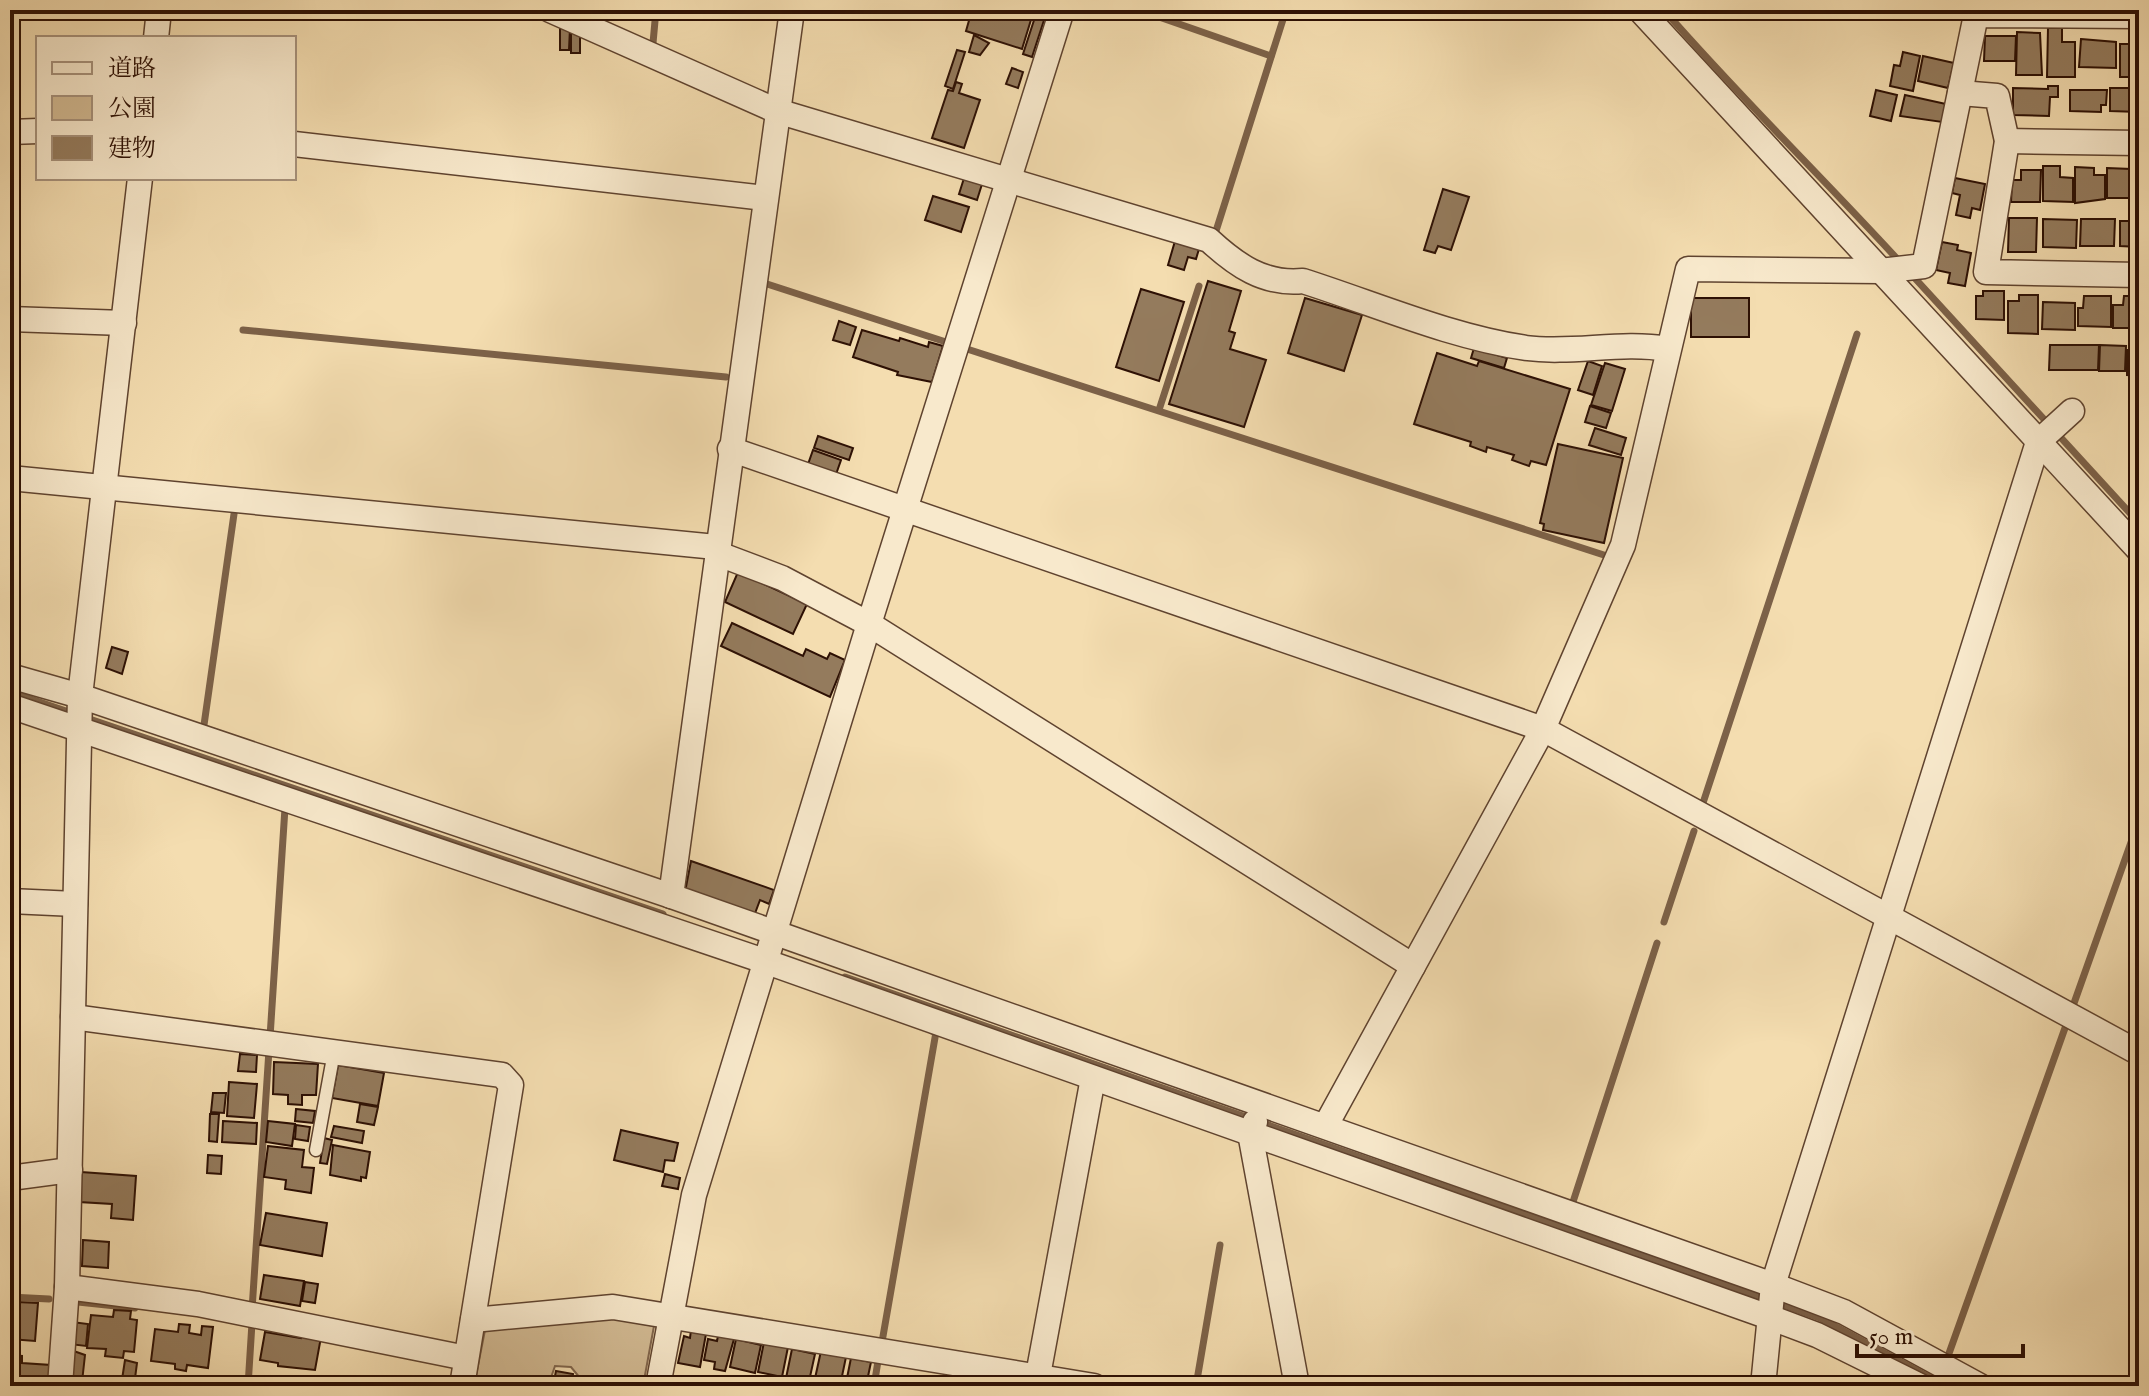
<svg xmlns="http://www.w3.org/2000/svg" width="2149" height="1396" viewBox="0 0 2149 1396" font-family="'IM FELL English','Noto Serif JP',serif">
<style>
.green{fill:#d2ba93;stroke:#80654c;stroke-width:2}
.lines{fill:none;stroke-linecap:round;stroke-linejoin:round}
.stream{stroke:#7c6148;stroke-width:7}
.building{fill:#947b5d;stroke:#2d1004;stroke-width:2}
.service-casing{stroke:#5f432f;stroke-width:15}
.minor-casing{stroke:#5f432f;stroke-width:27}
.service{stroke:#f8e9cc;stroke-width:12}
.minor{stroke:#f8e9cc;stroke-width:24}
</style>
<rect width="100%" height="100%" fill="#f4ddb0"/>
<filter id="stains"><feTurbulence type="fractalNoise" baseFrequency=".0025" numOctaves="4"/><feColorMatrix values="0 0 0 0 .2 0 0 0 0 .09 0 0 0 0 .02 0 0 0 .5 -.17"/></filter>
<radialGradient id="worn" r=".72"><stop offset=".6" stop-color="#630" stop-opacity="0"/><stop offset="1" stop-color="#630" stop-opacity=".3"/></radialGradient>
<polygon class="green" points="612,1318 654,1326 643,1386 576,1386 580,1378 571,1367 555,1366 548,1386 474,1386 485,1330"/>
<g class="lines">
<g class="stream">
<polyline points="1139,10 1271,56"/>
<path d="M1664,10C1740,97 1822,177 1900,262"/>
<polyline points="653,43 656,10"/>
<polyline points="1216,231 1286,10"/>
<polyline points="1911,274 2139,523"/>
<polyline points="764,283 946,342"/>
<polyline points="243,330 726,377"/>
<polyline points="967,349 1607,556"/>
<polyline points="1159,410 1199,286"/>
<polyline points="10,692 663,914"/>
<polyline points="203,732 235,507"/>
<polyline points="1703,803 1857,334"/>
<polyline points="1664,922 1694,831"/>
<polyline points="845,977 1766,1299"/>
<polyline points="2073,1006 2139,820"/>
<polyline points="270,1037 285,808"/>
<polyline points="1576,1206 1572,1205 1657,943"/>
<polyline points="10,1297 49,1299"/>
<polyline points="78,1302 135,1308"/>
<polyline points="1778,1303 1820,1318 1945,1386"/>
<polyline points="252,1310 269,1050"/>
<polyline points="882,1342 936,1032 932,1031"/>
<polyline points="1947,1359 2065,1028"/>
<polyline points="1097,1378 1142,1386"/>
<polyline points="248,1386 252,1323"/>
<polyline points="874,1386 878,1361"/>
<polyline points="1196,1386 1220,1245"/>
</g>
</g>
<g class="building">
<polygon points="972,10 1034,10 1022,49 966,31"/>
<polygon points="1037,11 1046,14 1032,57 1023,54"/>
<polygon points="560,28 570,28 569,50 560,50"/>
<polygon points="2048,28 2062,28 2062,42 2075,42 2075,77 2047,77"/>
<rect x="571" y="32" width="9" height="21"/>
<polygon points="2017,32 2040,33 2042,75 2016,75"/>
<polygon points="974,35 989,43 980,55 969,52"/>
<polygon points="1985,36 2016,36 2015,61 1984,61"/>
<polygon points="2081,39 2116,42 2116,68 2079,67"/>
<polygon points="2120,44 2139,44 2136,77 2120,77"/>
<polygon points="957,50 965,52 953,89 945,86"/>
<polygon points="1903,52 1920,56 1913,91 1890,86 1894,65 1900,66"/>
<polygon points="1923,56 1954,63 1948,88 1918,81"/>
<polygon points="1012,68 1023,72 1018,88 1006,84"/>
<polygon points="956,82 962,84 959,93 980,100 964,148 932,138 948,90 953,91"/>
<polygon points="2048,86 2058,86 2058,97 2050,97 2049,116 2013,115 2013,88 2048,89"/>
<polygon points="2110,88 2139,88 2139,112 2110,111"/>
<polygon points="1876,90 1897,95 1891,121 1870,116"/>
<polygon points="2070,90 2107,90 2106,105 2101,105 2101,112 2070,111"/>
<polygon points="1905,95 1946,104 1942,122 1900,116"/>
<polygon points="2043,166 2060,166 2060,177 2073,178 2073,202 2043,201"/>
<polygon points="2075,167 2094,168 2094,175 2105,175 2105,199 2075,203"/>
<polygon points="2107,168 2131,169 2131,178 2139,178 2138,198 2107,198"/>
<polygon points="2021,170 2041,170 2040,202 2011,202 2012,180 2021,180"/>
<polygon points="965,175 983,181 977,200 959,194"/>
<polygon points="1955,178 1985,184 1980,210 1972,208 1970,218 1956,215 1960,195 1952,193"/>
<polygon points="1443,189 1469,197 1451,250 1438,246 1435,253 1424,250"/>
<polygon points="933,196 969,207 961,232 925,220"/>
<polygon points="2009,218 2037,218 2036,252 2008,252"/>
<polygon points="2043,219 2077,220 2076,248 2043,247"/>
<polygon points="2081,219 2115,219 2114,246 2080,246"/>
<polygon points="2120,221 2139,221 2139,247 2120,246"/>
<polygon points="1175,241 1199,249 1196,259 1188,257 1184,270 1168,265"/>
<polygon points="1942,242 1958,245 1957,250 1971,253 1965,286 1948,283 1950,273 1936,270"/>
<polygon points="1208,281 1241,291 1229,331 1235,333 1230,349 1266,360 1244,427 1169,404"/>
<polygon points="1141,289 1184,302 1159,381 1116,367"/>
<polygon points="1983,291 2004,291 2004,320 1976,319 1976,296 1983,296"/>
<polygon points="2019,295 2038,295 2038,334 2008,333 2008,301 2019,301"/>
<polygon points="2084,296 2111,296 2111,327 2078,326 2078,308 2083,308"/>
<polygon points="2124,296 2139,296 2139,328 2113,328 2113,305 2123,305"/>
<polygon points="1305,298 1362,315 1344,371 1288,353"/>
<rect x="1691" y="298" width="58" height="39"/>
<polygon points="2043,302 2075,303 2075,330 2042,329"/>
<polygon points="839,321 856,327 850,345 833,340"/>
<polygon points="862,330 899,341 900,338 928,347 929,342 943,346 932,382 897,375 898,372 853,357"/>
<polygon points="2050,345 2099,345 2098,370 2049,370"/>
<polygon points="2100,345 2126,346 2125,371 2099,371"/>
<polygon points="1474,348 1507,358 1504,368 1471,358"/>
<polygon points="2127,350 2139,350 2139,376 2127,375"/>
<polygon points="1437,353 1477,366 1479,361 1570,389 1546,465 1531,461 1529,466 1512,460 1514,455 1487,447 1486,452 1470,446 1471,442 1414,424"/>
<polygon points="1588,361 1602,366 1593,395 1578,390"/>
<polygon points="1605,363 1625,369 1612,411 1591,405"/>
<polygon points="1590,406 1611,413 1606,428 1585,422"/>
<polygon points="1595,428 1626,438 1621,455 1589,445"/>
<polygon points="818,436 853,448 849,460 814,448"/>
<polygon points="1558,444 1623,458 1604,543 1543,530 1544,524 1540,523"/>
<polygon points="813,450 841,460 834,480 806,470"/>
<polygon points="738,572 807,604 793,634 725,602"/>
<polygon points="732,623 803,656 806,649 827,659 830,653 845,660 830,697 721,646"/>
<polygon points="112,647 128,652 122,674 106,668"/>
<polygon points="691,861 774,890 769,904 760,900 754,916 685,892"/>
<polygon points="240,1054 257,1055 256,1072 238,1071"/>
<polygon points="274,1062 318,1064 316,1095 302,1095 302,1105 288,1104 288,1095 273,1094"/>
<polygon points="338,1065 384,1073 378,1106 332,1098"/>
<polygon points="229,1082 257,1084 254,1118 227,1116"/>
<polygon points="213,1093 226,1093 224,1113 211,1112"/>
<polygon points="360,1104 378,1107 374,1125 357,1122"/>
<polygon points="296,1109 315,1111 313,1123 295,1121"/>
<polygon points="210,1114 219,1114 217,1142 209,1141"/>
<polygon points="223,1121 257,1123 256,1144 222,1142"/>
<polygon points="268,1121 295,1124 292,1146 266,1142"/>
<polygon points="296,1125 310,1127 308,1141 295,1139"/>
<polygon points="334,1126 364,1131 362,1143 331,1137"/>
<polygon points="621,1130 678,1143 674,1161 665,1160 663,1172 614,1160"/>
<polygon points="324,1138 332,1140 327,1164 320,1163"/>
<polygon points="333,1145 370,1152 366,1178 361,1177 361,1181 330,1175"/>
<polygon points="268,1146 304,1150 302,1167 314,1168 311,1193 285,1189 286,1180 264,1177"/>
<polygon points="208,1155 222,1156 221,1174 207,1173"/>
<polygon points="81,1172 136,1176 133,1220 111,1218 112,1204 79,1202"/>
<polygon points="665,1174 680,1178 678,1189 662,1186"/>
<polygon points="266,1213 327,1223 322,1256 260,1245"/>
<polygon points="83,1240 109,1242 108,1268 82,1266"/>
<polygon points="264,1275 304,1281 300,1306 260,1299"/>
<polygon points="305,1282 318,1284 315,1303 302,1301"/>
<polygon points="17,1302 38,1303 35,1341 10,1339 10,1305 16,1305"/>
<polygon points="114,1310 131,1311 130,1319 137,1320 134,1352 124,1351 123,1358 105,1356 106,1349 87,1348 91,1315 113,1317"/>
<polygon points="72,1322 88,1324 86,1346 69,1344"/>
<polygon points="179,1324 190,1325 189,1333 201,1335 202,1326 213,1327 208,1368 187,1365 186,1371 175,1369 175,1364 151,1361 155,1329 178,1332"/>
<polygon points="691,1330 706,1334 700,1367 678,1363 684,1336 690,1338"/>
<polygon points="265,1332 301,1338 302,1334 321,1337 315,1370 278,1366 278,1363 260,1360"/>
<polygon points="718,1336 734,1339 725,1371 714,1369 715,1362 704,1360 708,1339 717,1341"/>
<polygon points="736,1339 761,1345 755,1373 730,1367"/>
<polygon points="764,1342 788,1347 782,1377 758,1372"/>
<polygon points="68,1349 85,1355 82,1382 65,1381"/>
<polygon points="792,1349 815,1354 808,1386 785,1383"/>
<polygon points="821,1351 846,1357 840,1386 814,1383"/>
<polygon points="10,1355 22,1356 22,1363 51,1365 49,1385 10,1380"/>
<polygon points="851,1358 871,1362 866,1386 846,1383"/>
<polygon points="125,1360 137,1363 134,1386 121,1386"/>
<polygon points="556,1371 573,1374 571,1386 553,1386"/>
</g>
<g class="lines">
<defs>
<polyline id="service" points="316,1150 334,1052"/>
<g id="minor">
<path d="M550,10L777,111L1209,240C1236,265 1264,285 1303,281C1375,304 1451,337 1526,348C1573,354 1621,341 1667,349"/>
<polyline points="1640,10 2139,550"/>
<polyline points="156,38 159,10"/>
<polyline points="1960,93 1997,96 2007,141 1986,272 2139,275"/>
<polyline points="10,132 38,131"/>
<polyline points="2007,141 2139,143"/>
<polyline points="294,144 765,198"/>
<polyline points="10,319 124,323"/>
<polyline points="730,449 1543,729 2139,1053"/>
<polyline points="10,478 716,547"/>
<polyline points="716,553 782,578 869,624 1413,966"/>
<polyline points="10,676 80,696 671,896 1773,1285 1844,1312 1980,1386"/>
<polyline points="10,706 764,961 1769,1317 1817,1335 1920,1386"/>
<polyline points="671,896 792,10"/>
<polyline points="10,901 75,904"/>
<polyline points="73,1017 502,1075 511,1085 462,1386"/>
<polyline points="1255,1122 1250,1133 1297,1386"/>
<polyline points="1326,1125 1543,729 1623,545 1688,269 1880,271 1924,266 1976,15 2139,16"/>
<polyline points="10,1178 70,1170"/>
<polyline points="67,1287 198,1304 466,1358"/>
<polyline points="473,1320 613,1307 1094,1386"/>
<polyline points="60,1386 67,1287 80,696 140,178"/>
<polyline points="658,1386 694,1195 869,624 1062,10"/>
<polyline points="1036,1386 1093,1078"/>
<polyline points="1763,1386 1773,1285 2038,442 2072,411"/>
</g>
</defs>
<use href="#service" class="service-casing"/>
<use href="#minor" class="minor-casing"/>
<use href="#service" class="service"/>
<use href="#minor" class="minor"/>
</g>
<rect width="2149" height="1396" fill="none" stroke="#f4ddb0" stroke-width="40"/>
<rect x="12" y="12" width="2125" height="1372" fill="none" stroke="#2d1004" stroke-width="4"/>
<rect x="20" y="20" width="2109" height="1356" fill="none" stroke="#2d1004" stroke-width="2"/>
<rect x="36" y="36" width="260" height="144" fill="#f8e9cc" stroke="#a7927c" stroke-width="2"/>
<rect x="52" y="62" width="40" height="12" fill="#f8e9cc" stroke="#a7927c" stroke-width="2"/>
<text x="108" y="76" font-size="24" fill="#2d1004">道路</text>
<rect x="52" y="96" width="40" height="24" fill="#d2ba93" stroke="#a7927c" stroke-width="2"/>
<text x="108" y="116" font-size="24" fill="#2d1004">公園</text>
<rect x="52" y="136" width="40" height="24" fill="#947b5d" stroke="#a7927c" stroke-width="2"/>
<text x="108" y="156" font-size="24" fill="#2d1004">建物</text>
<path d="M1857 1344v12h166v-12" fill="none" stroke="#2d1004" stroke-width="4"/>
<text x="1869" y="1344" font-size="24" fill="#2d1004" stroke="#f8e9cc" stroke-width="6" paint-order="stroke">50 m</text>
<rect width="100%" height="100%" filter="url(#stains)"/>
<rect width="100%" height="100%" fill="url(#worn)"/>
</svg>
